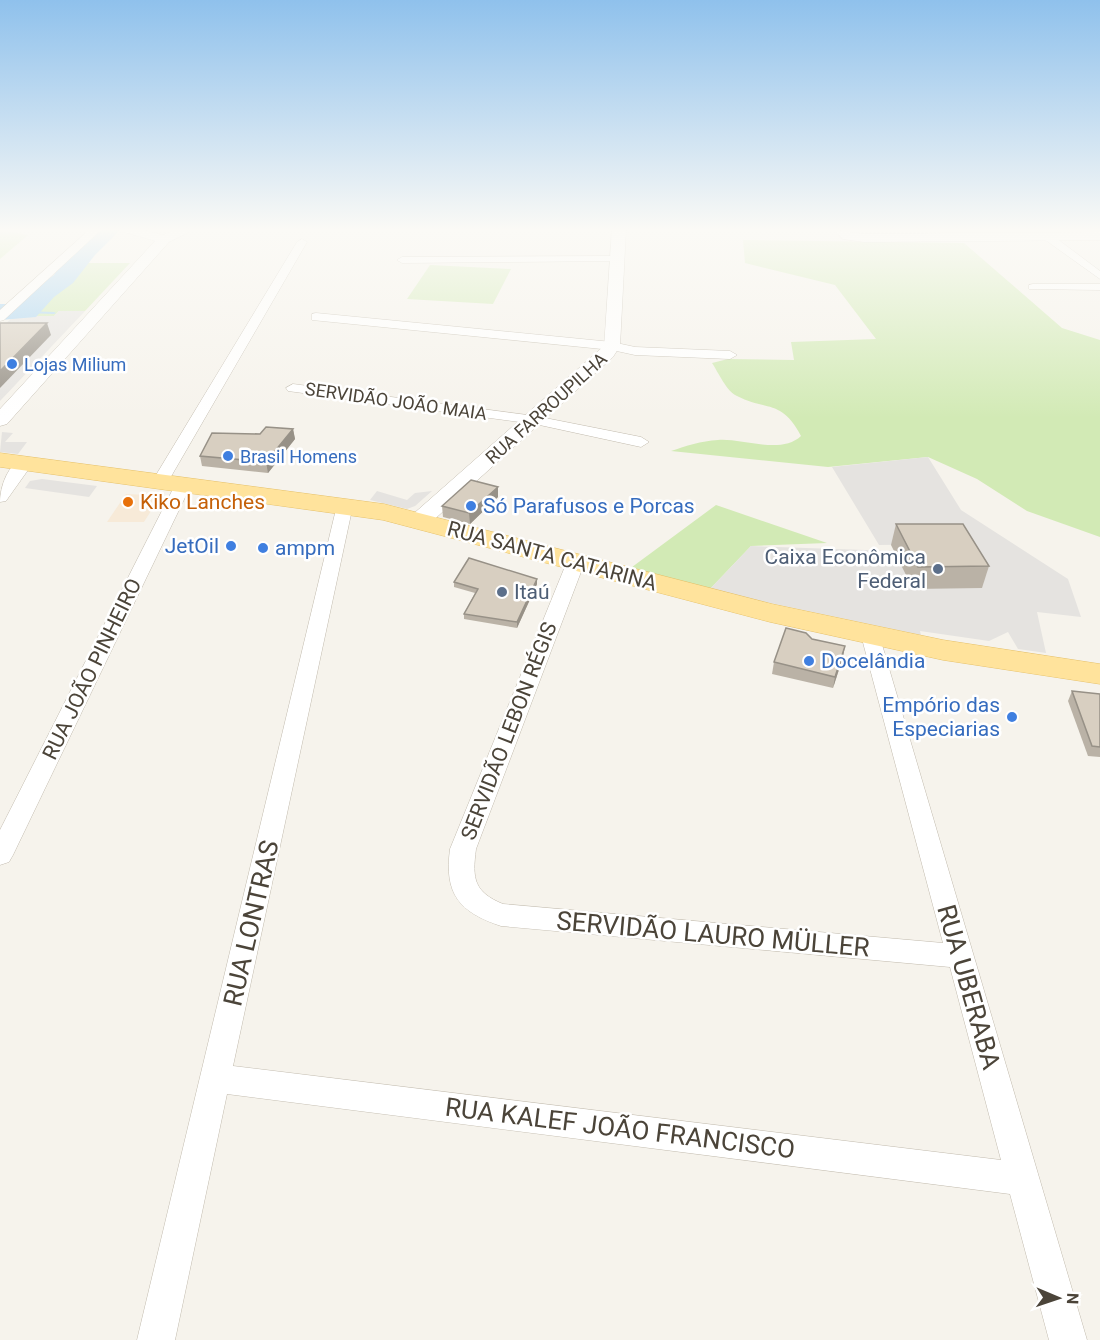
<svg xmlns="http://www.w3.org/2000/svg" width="1100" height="1340" viewBox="0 0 1100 1340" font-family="Roboto,sans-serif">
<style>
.commercial{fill:#f7ead8}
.green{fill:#d2eab5}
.parking{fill:#e5e3e0}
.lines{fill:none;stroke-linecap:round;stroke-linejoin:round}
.stream{fill:#a9d4f2;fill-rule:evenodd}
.river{fill:#a9d4f2;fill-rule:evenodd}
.minor-casing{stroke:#c2bbae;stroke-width:1}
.tertiary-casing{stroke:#c2bbae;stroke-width:1}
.primary-casing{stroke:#e6c16a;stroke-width:1}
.minor{fill:#fff;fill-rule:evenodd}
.tertiary{fill:#fff;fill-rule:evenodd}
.primary{fill:#ffe39c;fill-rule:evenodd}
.wall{fill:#bab2a6}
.shaded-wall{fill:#979187}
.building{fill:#d8cfc1;stroke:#979187;stroke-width:1.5}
.shop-dot{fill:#3f7fe0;stroke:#fff;stroke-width:2}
.food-dot{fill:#e8710a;stroke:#fff;stroke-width:2}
.service-dot{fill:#5c6f8a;stroke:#fff;stroke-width:2}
.labels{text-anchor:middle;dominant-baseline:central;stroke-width:5;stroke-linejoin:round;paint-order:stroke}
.far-shop-label{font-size:18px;fill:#366cbe;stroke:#fff;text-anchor:start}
.far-street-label{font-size:18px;fill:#4b4439;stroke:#fff}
.food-label{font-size:21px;fill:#c56008;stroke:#fff;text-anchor:start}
.shop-label{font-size:21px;fill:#366cbe;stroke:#fff;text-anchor:start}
.street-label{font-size:21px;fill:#4b4439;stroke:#fff}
.service-label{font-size:21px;fill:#4e5e75;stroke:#fff;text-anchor:end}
.near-street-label{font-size:26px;fill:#4b4439;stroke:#fff}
</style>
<rect width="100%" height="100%" fill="#f6f3ec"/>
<polygon class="commercial" points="126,494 149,495 156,499 156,503 144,522 107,522"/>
<g class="green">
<polygon points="0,230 28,235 0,259"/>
<path d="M743,240L964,243L1062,328L1100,340V537L1027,511L977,479L928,457L828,467L671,451C686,446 701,441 718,440C742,438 781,455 801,436C782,399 766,411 737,396C727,392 718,372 712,363L728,359L794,360L791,342L876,339L835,285L745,263Z"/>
<polygon points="72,263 130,263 85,311 59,311 54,316 14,316"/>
<polygon points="430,265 511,269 493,304 407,299"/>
<polygon points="716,505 827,543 751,546 709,590 628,570"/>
</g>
<g class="parking">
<polygon points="59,311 85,311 0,401 0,329 14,316 54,316"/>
<polygon points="2,432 13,433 5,442 27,442 18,454 0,452"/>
<polygon points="928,457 961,510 1068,579 1081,617 1037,612 1046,653 1018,649 1008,632 989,641 920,631 921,635 709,590 751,546 894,551 957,544 879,545 832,467"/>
<polygon points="42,479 97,486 89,497 25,488 30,481"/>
<polygon points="377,491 407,500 415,493 432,491 415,506 407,509 370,500"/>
</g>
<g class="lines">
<polygon class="stream" points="25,311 54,312 56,313 54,314 27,313 25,313"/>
<polygon class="river" points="97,230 120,230 95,255 73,283 54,297 36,317 0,320 0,304 20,304 36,287 54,275 59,266"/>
<defs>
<g id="minor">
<polygon points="89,230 101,230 4,320 0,321 0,310"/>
<polygon points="1044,235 1052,235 1100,271 1100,279 1044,239"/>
<polygon points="302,239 307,242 169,480 167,483 155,483 153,480 297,242"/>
<polygon points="617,256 621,257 621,261 402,263 397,260 402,257"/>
<polygon points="1033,284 1100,284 1100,290 1029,289 1029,285"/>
<polygon points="316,313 612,342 635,347 730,351 737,355 730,359 635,355 612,350 312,320 312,314"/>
<polygon points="293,384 535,416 641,437 649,442 641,447 535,424 288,391 286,388"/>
<path d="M25,458L33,463L6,501L0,502C0,487 8,462 25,458Z"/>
<polygon points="184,478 192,483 13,855 9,862 0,865 0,830 176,483"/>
<path d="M345,500L353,505L233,1066L1001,1160L950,967L501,926C459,912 444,894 450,849L566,564L575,558L584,564L476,849C472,879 474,892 503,904L943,943L861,635L864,631H878L1087,1340H1049L1010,1194L227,1094L175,1340H137L337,505Z"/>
</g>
<g id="tertiary">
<polygon points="117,230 143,230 163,235 174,230 193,230 169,242 7,424 0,426 0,409 155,241"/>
<polygon points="612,230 626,230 620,346 613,357 427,526 411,526 408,521 411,516 604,346"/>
<polygon points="834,230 864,234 1100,232 1100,240 864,242 843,239"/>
</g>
<polygon id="primary" points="0,453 384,504 772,604 943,640 1100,664 1100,684 943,660 770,622 383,520 0,467"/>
</defs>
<use href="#minor" class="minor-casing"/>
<use href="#tertiary" class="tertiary-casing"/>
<use href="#primary" class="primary-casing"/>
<use href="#minor" class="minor"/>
<use href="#tertiary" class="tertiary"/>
<use href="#primary" class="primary"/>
</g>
<g class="wall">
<polygon points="293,429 295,439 268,473 202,466 200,456 260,434"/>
<polygon points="498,487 498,497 470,524 443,517 442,506"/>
<polygon points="896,524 989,566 982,588 913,589 891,545"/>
<polygon points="537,579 537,584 517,628 464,619 464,614 475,593 454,587 454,582"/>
<polygon points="812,639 843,657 833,688 772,674 774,662"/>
<polygon points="1072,691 1100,694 1100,757 1088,756 1068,701"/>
</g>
<g class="shaded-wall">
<polygon points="47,323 51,335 0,388 0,371"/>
<polygon points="293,429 295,439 268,473 266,462"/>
<polygon points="498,487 498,497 470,524 469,513"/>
<polygon points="537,579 537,584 517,628 517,622"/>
<polygon points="845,646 843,657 833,688 835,677"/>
</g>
<g class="building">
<polygon points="0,323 47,323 0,371"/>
<polygon points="266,427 293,429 266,462 200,456 212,433 260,434"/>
<polygon points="471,480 498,487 469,513 442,506"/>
<polygon points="896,524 963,524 989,566 918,567"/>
<polygon points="469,558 537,579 517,622 464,614 478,589 454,582"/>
<polygon points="786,628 806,633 812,639 845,646 835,677 774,662"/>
<polygon points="1072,691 1100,694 1100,747 1092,746"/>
</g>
<linearGradient id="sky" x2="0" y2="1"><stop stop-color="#8fc1ec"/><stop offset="0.55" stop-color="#fbfaf6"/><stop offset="1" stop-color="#fbfaf6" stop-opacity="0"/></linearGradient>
<rect width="1100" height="418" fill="url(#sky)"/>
<g class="shop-dot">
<circle cx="12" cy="364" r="6"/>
<circle cx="228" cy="456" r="6"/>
<circle cx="471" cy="506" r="6"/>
<circle cx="231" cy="546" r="6"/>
<circle cx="263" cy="548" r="6"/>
<circle cx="809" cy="661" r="6"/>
<circle cx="1012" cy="717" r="6"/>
</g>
<circle class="food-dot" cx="128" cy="502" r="6"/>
<g class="service-dot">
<circle cx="938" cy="569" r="6"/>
<circle cx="502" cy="592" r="6"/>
</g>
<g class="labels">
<g class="far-shop-label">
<text x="24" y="364">Lojas Milium</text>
<text x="240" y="456">Brasil Homens</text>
</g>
<g class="far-street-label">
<text transform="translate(396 401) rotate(8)">SERVIDÃO JOÃO MAIA</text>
<text transform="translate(546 408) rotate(-42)">RUA FARROUPILHA</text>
</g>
<g class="food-label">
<text x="140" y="502">Kiko Lanches</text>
</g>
<g class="shop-label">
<text x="483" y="506">Só Parafusos e Porcas</text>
<text x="219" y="546" text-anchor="end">JetOil</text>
<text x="275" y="548">ampm</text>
<text x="821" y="661">Docelândia</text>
<text x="1000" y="705" text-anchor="end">Empório das<tspan x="1000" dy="24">Especiarias</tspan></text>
</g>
<g class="street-label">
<text transform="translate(552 556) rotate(15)">RUA SANTA CATARINA</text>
<text transform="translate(92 669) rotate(-64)">RUA JOÃO PINHEIRO</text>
<text transform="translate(509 731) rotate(-69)">SERVIDÃO LEBON RÉGIS</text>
</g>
<g class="service-label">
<text x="926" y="557">Caixa Econômica<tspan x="926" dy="24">Federal</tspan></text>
<text x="514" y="592" text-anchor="start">Itaú</text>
</g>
<g class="near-street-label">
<text transform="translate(251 923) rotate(-77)">RUA LONTRAS</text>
<text transform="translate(713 934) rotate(5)">SERVIDÃO LAURO MÜLLER</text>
<text transform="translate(969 987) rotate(74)">RUA UBERABA</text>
<text transform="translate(620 1128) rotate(7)">RUA KALEF JOÃO FRANCISCO</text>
</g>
</g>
<g transform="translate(1058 1298) rotate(92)" stroke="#ffffff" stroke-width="4.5" paint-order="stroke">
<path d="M0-4.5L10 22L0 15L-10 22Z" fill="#4b4439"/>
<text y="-9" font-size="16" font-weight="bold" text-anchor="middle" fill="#4b4439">N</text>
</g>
</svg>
